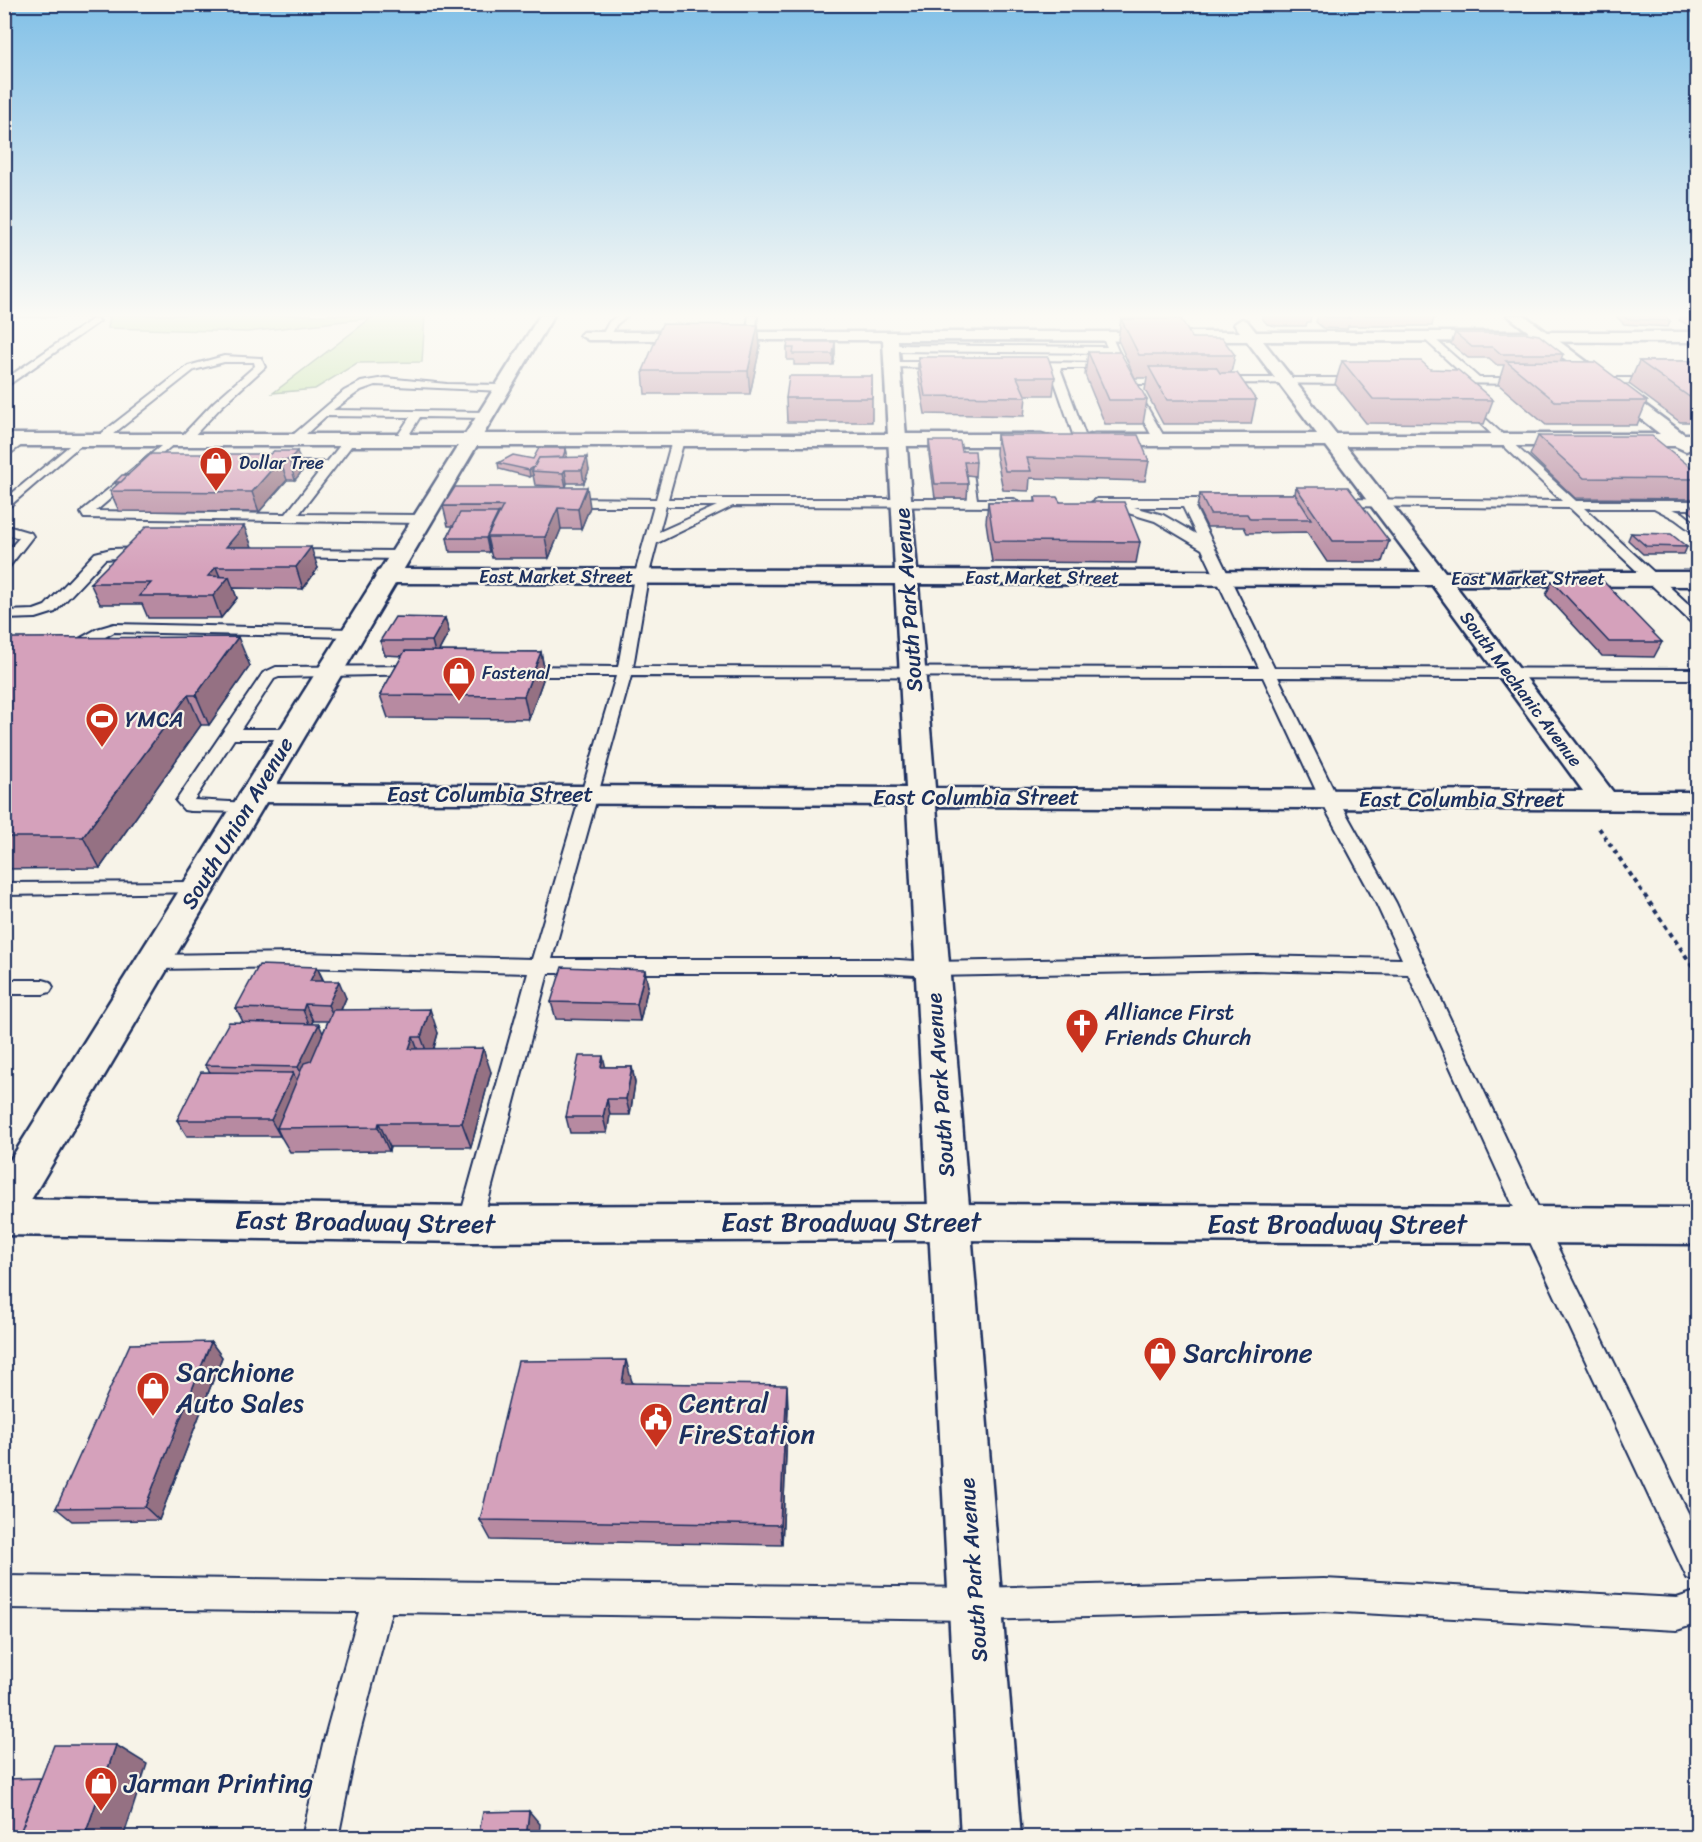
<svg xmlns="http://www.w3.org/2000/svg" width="1702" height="1842" viewBox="0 0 1702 1842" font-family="Sriracha,sans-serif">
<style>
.green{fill:#b5dc98;stroke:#68867b;stroke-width:1.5}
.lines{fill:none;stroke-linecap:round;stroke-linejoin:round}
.service-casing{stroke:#1b2f5e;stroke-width:4}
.minor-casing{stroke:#1b2f5e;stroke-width:5}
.tertiary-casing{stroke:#1b2f5e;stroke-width:5}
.secondary-casing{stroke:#1b2f5e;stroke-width:5}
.path{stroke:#1b2f5e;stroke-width:4;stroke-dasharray:4.5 4.5;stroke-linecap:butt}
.service{fill:#f7f3e8;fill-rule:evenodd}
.minor{fill:#f7f3e8;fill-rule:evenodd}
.tertiary{fill:#f7f3e8;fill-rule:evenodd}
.secondary{fill:#f7f3e8;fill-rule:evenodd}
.wall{fill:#b78aa1;stroke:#1b2f5e;stroke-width:1.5;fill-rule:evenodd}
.shaded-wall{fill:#957183;stroke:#1b2f5e;stroke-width:1.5}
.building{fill:#d5a1bb;stroke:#1b2f5e;stroke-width:1.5}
.labels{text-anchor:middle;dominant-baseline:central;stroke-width:4.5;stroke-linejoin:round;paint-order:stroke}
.far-poi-label{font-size:18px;fill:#1b2f5e;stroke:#f7f3e8;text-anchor:start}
.far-street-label{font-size:18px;fill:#1b2f5e;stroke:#f7f3e8}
.street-label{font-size:22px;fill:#1b2f5e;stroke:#f7f3e8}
.poi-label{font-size:22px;fill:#1b2f5e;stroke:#f7f3e8;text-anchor:start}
.near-street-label{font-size:27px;fill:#1b2f5e;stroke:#f7f3e8}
.near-poi-label{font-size:27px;fill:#1b2f5e;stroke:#f7f3e8;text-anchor:start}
</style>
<rect width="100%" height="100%" fill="#f7f3e8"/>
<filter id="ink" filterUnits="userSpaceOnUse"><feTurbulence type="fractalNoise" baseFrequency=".0167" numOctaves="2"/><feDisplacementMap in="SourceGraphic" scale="12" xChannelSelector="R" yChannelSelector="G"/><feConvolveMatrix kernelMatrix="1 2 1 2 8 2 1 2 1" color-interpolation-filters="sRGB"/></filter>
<g filter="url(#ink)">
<polygon class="green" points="4,315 431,315 425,315 422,362 357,363 315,389 273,393 371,318 247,332 108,328 110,317 5,317"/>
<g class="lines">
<defs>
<g id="service">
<polygon points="618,315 628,315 616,325 610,337 604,337 602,335 609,322"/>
<polygon points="749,315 757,315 756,335 751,338 746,335"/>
<polygon points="93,319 100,321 4,388 4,380"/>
<polygon points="1106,332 1111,335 1130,378 1173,378 1178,381 1173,384 1126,384 1121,381 1115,368 1060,368 1087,440 1081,443 1075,440 1050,368 1027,368 1022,365 1027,362 1114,363 1109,353 891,351 886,348 891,345 1107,347 1101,335"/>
<polygon points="1423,334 1429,334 1479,378 1524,378 1529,381 1524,384 1441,383 1441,379 1445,378 1467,378 1423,338"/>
<polygon points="224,356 261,358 265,367 222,406 188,442 180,442 178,440 214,402 255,366 254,362 224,362 194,370 103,442 95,442 93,440 188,366"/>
<polygon points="892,362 944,362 949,365 944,368 889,367 889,363"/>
<polygon points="385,378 447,384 502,385 507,388 502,391 375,385 361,390 333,410 486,412 491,415 486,418 420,417 404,443 400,444 394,441 410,417 326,416 296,443 288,443 286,441 344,391 361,382"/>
<polygon points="1217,378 1362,378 1367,381 1362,384 1213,383 1213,379"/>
<polygon points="1595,378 1698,378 1698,384 1591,383 1590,381"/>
<polygon points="1128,388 1137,390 1166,440 1164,442 1156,442 1154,440 1127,390"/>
<polygon points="1465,400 1576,501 1698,501 1698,509 1672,509 1683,513 1698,525 1698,536 1675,519 1654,508 1584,508 1698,613 1698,625 1693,624 1570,508 1330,506 1330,500 1334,499 1562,501 1461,405 1460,403"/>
<polygon points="22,437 26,438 26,442 4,458 4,449"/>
<polygon points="80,437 84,438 84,442 4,511 4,500"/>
<polygon points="172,437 176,438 176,442 96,511 286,514 322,468 275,467 271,466 271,462 327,462 345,439 349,438 355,441 299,514 421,515 427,519 421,523 84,518 81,513 83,510"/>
<path d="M678,437L684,440L668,499H965L961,473L967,470L973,473L977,499H1014L1020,503L1014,507L733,506L657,543L648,577L633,667L1259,668L1202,549L1155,521L1125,512V507H1097L1091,503L1097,499H1224L1228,500V506L1195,507L1274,668L1698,669V679L1278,677L1338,799L1396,903L1544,1220L1698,1533V1582L1687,1578L1522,1225L1408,974L1254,970L933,976L882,973H548L482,1224L479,1232L470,1235L461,1232L458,1224L528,973L299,967L153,969L146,967L143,962L146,957L153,955L299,953L532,959L616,676H518L510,671L518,666L618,667L634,577L654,506H563L557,502L563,498L656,499L672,440ZM666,506H717L659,532ZM1134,507H1183L1196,534L1163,515ZM631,676L1263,677L1320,799L1376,903L1402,959L1254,956L933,962L882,959H552Z"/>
<polygon points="4,525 31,533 33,536 9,567 4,568 4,555 19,538 4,533"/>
<polygon points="144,548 149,549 151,552 149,555 105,559 55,612 36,618 4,619 4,611 34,610 45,606 95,553 111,549"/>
<polygon points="288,550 399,551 406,555 399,559 283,557 281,554"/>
<polygon points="114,624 352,629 359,633 352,637 114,632 87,647 70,652 63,648 97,629"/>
<polygon points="420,666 428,671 425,674 279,677 274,679 241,729 291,729 299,734 291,739 234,739 194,800 248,803 254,804 257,808 254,812 190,811 184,810 176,801 263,673 276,667"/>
<polygon points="198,882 205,884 207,888 205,892 4,895 4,883"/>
<polygon points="4,980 43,980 50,982 53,987 50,992 43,994 4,994"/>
<polygon points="4,1576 975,1588 1324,1579 1677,1598 1698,1591 1698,1623 1677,1630 1324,1611 975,1620 391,1612 357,1744 338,1838 302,1838 323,1744 359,1612 4,1608"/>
</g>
<path id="minor" d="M1242,319L1247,321L1256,332H1698V342L1263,341L1445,572H1698V586L1455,585L1613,792H1698V810L936,806L1021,1838H961L907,805L255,802L245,799L240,793L245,787L255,784L906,788L895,584L386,583L378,581L375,576L378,571L386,569L895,570L883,340H588L580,335L583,332H1240L1234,324ZM898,340L1247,341L1421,572L917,570ZM918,584L1432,585L1583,791L935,788Z"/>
<g id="tertiary">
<polygon points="1507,315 1524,315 1684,434 1698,434 1698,446 1686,451 1675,446 1095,446 1088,444 1086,440 1088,436 1095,434 1660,434"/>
<polygon points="4,434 1041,434 1048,436 1050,440 1048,444 1041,446 4,446"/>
<polygon points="4,1199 470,1206 950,1204 1698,1208 1698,1244 950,1240 470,1242 4,1235"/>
</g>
<polygon id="secondary" points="540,315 554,315 19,1220 4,1225 4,1170"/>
</defs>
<use href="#service" class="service-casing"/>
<use href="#minor" class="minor-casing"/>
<use href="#tertiary" class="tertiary-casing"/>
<use href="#secondary" class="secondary-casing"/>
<polyline class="path" points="1599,828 1698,974"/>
<use href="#service" class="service"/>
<use href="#minor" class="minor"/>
<use href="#tertiary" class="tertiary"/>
<use href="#secondary" class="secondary"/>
</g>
<g class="wall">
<polygon points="1263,315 1311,315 1310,322 1307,322 1306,326 1276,326 1267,324 1262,318"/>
<polygon points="1318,315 1453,315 1452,317 1434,317 1432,326 1348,326 1347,329 1323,328 1316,322"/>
<polygon points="1618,315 1664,315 1670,321 1668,327 1624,324 1617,317"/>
<polygon points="1681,315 1698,315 1698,328 1693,328 1679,320"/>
<polygon points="1121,319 1192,338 1235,355 1231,373 1256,400 1251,424 1163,424 1145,390 1147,378 1135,378 1118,340"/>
<polygon points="758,325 760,347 750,394 645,394 643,371"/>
<polygon points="1455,333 1563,354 1560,362 1647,401 1637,425 1546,425 1498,384 1504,365 1497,365 1489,358 1468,358 1451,344"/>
<polygon points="835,342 835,354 833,365 794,365 794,360 787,360 787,348"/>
<polygon points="1088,352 1147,400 1143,424 1105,424 1085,375"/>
<polygon points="918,357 1055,377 1053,395 1024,395 1026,397 1024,416 925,414 918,374"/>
<polygon points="1342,361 1430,369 1493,400 1484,424 1366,423 1335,384"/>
<polygon points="1639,361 1698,361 1698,422 1680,422 1629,384"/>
<polygon points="872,376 872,422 787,422 786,398"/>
<polygon points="997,435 1149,461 1145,481 1030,478 1029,491 1003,490 996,454"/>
<polygon points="1538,436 1698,473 1698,518 1689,511 1695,499 1575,498 1530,455"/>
<polygon points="929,441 962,451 976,462 975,476 967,475 968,484 967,498 935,498 929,454"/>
<polygon points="566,448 567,454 566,457 589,470 584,483 567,483 566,487 535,485 533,475 530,477 499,469 498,463 533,459"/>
<polygon points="274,451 303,470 295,480 287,480 259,512 119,511 110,491 117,486 115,482 128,475 270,454"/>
<polygon points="1296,487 1389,541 1382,562 1327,562 1307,532 1247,533 1244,527 1207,527 1197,507 1200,494 1295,494"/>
<polygon points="1035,497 1060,502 1140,542 1136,563 992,562 986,522 988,502 1035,502"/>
<polygon points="443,506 590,507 581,529 561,529 549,558 492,558 490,550 489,552 450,552 447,538 453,526 448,526"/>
<polygon points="244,526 252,547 318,568 303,589 233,588 237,598 221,618 148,618 142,604 100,604 90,583"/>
<polygon points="1631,533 1687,547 1684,554 1643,554 1628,540"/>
<polygon points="1552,581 1662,642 1654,657 1602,656 1546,595"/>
<polygon points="445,618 449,632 439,651 541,652 545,674 529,719 388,718 380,695 402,656 385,655 380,641"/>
<polygon points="4,645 250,666 209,725 201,725 100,868 4,869"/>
<path d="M317,967L324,981L346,998L341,1010L438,1033L434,1048L491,1072L471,1147H390L389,1151L290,1152L280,1135V1136H187L177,1120L210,1072L205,1065L243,1022L236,1008ZM313,1021H328L323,1033L311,1024Z"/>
<polygon points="648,986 640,1021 556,1019 551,1002"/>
<polygon points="606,1067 632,1067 635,1083 630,1115 610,1115 607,1133 570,1133 566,1117"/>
<polygon points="211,1342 222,1357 159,1520 72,1521 56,1508"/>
<polygon points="632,1382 632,1383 788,1407 782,1545 491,1540 480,1520"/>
</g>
<g class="shaded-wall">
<polygon points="758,325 760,347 750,394 748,371"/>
<polygon points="835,342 835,354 833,365 833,354"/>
<polygon points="566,448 567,454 561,471 560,464"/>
<polygon points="297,451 303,470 295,480 289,460"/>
<polygon points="587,457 589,470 584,483 582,470"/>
<polygon points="280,460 287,480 259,512 252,492"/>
<polygon points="540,464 532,471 533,475 530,477 529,470"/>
<polygon points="565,470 567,483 566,487 563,473"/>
<polygon points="587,487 590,507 581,529 578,509"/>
<polygon points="558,508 561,529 549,558 545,537"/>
<polygon points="498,513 501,527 487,537 490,550 489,552 486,538"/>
<polygon points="244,526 252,547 226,547"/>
<polygon points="311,547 318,568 303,589 296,567"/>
<polygon points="216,567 223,584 229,577 237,598 221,618 213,596 208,576"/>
<polygon points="445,618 449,632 436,656 432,641"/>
<polygon points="238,637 250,666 209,725 196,695"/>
<polygon points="541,652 545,674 529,719 524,696"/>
<polygon points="188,695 201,725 100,868 83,837"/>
<polygon points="317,967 324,983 310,981"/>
<polygon points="645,970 648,986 640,1021 637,1004"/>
<polygon points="339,981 346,998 336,1021 328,1005"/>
<polygon points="305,1004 313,1021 310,1026 303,1010"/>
<polygon points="430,1009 438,1033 430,1061 421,1037"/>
<polygon points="319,1024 326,1040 306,1083 298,1067"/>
<polygon points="413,1037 422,1061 409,1049"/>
<polygon points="483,1048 491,1072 471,1147 462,1123"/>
<polygon points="603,1056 607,1073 601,1067"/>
<polygon points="632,1067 635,1083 630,1115 626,1099"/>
<polygon points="293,1073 301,1089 277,1128 280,1135 280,1136 271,1120"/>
<polygon points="607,1099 610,1115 607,1133 603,1117"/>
<polygon points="379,1123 390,1147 389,1151 378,1127"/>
<polygon points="211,1342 222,1357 159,1520 145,1507"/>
<polygon points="626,1360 632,1382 628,1404 622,1383"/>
<polygon points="787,1385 788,1407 782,1545 780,1525"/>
<polygon points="116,1745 147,1764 123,1838 84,1838"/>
<polygon points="529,1811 540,1824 539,1838 526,1838"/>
</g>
<g class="building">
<polygon points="1323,315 1347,315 1350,318 1326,317"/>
<polygon points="1623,315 1664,315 1670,321 1627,319"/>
<polygon points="1121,319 1181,319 1192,338 1222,338 1235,355 1139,355"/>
<polygon points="662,324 758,325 748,371 643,371"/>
<polygon points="1455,333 1527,333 1539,335 1563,354 1501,354 1493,347 1472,347"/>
<polygon points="788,342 835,342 833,354 793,354 794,348 787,348"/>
<polygon points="1088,352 1120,352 1147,400 1109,400"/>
<polygon points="918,357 1048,357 1055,377 1017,377 1026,397 925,396"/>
<polygon points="1342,361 1421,361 1430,369 1458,370 1493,400 1373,399"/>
<polygon points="1506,361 1595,362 1647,401 1555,401"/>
<polygon points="1639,361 1698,361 1698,398 1691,398"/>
<polygon points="1149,367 1216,367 1220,373 1237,373 1256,400 1167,400"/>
<polygon points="789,376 872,376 872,398 786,398"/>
<polygon points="997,435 1138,435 1149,461 1027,458 1031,471 1005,471"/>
<polygon points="1538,436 1652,436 1698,473 1698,479 1584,478"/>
<polygon points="929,441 960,441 962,451 975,451 976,462 964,462 968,484 935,484"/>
<polygon points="539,448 566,448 563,457 539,458 534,467 529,470 498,463 513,455 533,459"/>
<polygon points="274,451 297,451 289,460 280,460 252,492 110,491 151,454 270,454"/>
<polygon points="587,457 582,470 565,470 563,473 532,471 539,458"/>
<polygon points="122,475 128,475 121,482 115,482"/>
<polygon points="455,487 587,487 578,509 558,508 545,537 487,537 503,506 443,506"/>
<polygon points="1296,487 1348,487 1389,541 1333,541"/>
<polygon points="1200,494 1295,494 1311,519 1250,519 1247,514 1210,514"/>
<polygon points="1035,497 1057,497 1060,502 1124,502 1140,542 994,541 988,502 1036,502"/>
<polygon points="460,513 498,513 486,538 447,538"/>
<polygon points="147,526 244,526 226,547 311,547 296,567 216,567 208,576 229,577 213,596 139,596 151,583 90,583"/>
<polygon points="1631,533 1671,534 1687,547 1646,546"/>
<polygon points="1552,581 1603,581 1662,642 1609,642"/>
<polygon points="395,617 445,618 432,641 380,641"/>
<polygon points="238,637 196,695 188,695 83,837 4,837 4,645 12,638"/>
<polygon points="405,651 541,652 524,696 380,695"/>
<polygon points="259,965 317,967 310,981 339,981 328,1005 305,1004 303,1010 236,1008"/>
<polygon points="562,967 645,970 637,1004 551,1002"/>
<polygon points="430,1009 421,1037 413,1037 409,1049 483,1048 462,1123 379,1123 378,1127 277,1128 304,1063 311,1061 333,1010"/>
<polygon points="229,1022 319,1024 298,1067 205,1065"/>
<polygon points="579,1056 603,1056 601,1067 632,1067 626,1099 607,1099 603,1117 566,1117"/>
<polygon points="201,1072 293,1073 271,1120 177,1120"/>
<polygon points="211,1342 145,1507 56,1508 130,1344"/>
<polygon points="626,1360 622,1383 787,1385 780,1525 480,1520 518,1361"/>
<polygon points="54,1745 116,1745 84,1838 18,1838"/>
<polygon points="41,1778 18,1838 4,1838 4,1779"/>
<polygon points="529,1811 526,1838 478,1838 483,1812"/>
</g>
</g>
<linearGradient id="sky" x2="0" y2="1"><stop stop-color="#81c0e7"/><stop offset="0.55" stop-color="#fbfaf5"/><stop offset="1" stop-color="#fbfaf5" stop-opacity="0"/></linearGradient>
<rect width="1702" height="573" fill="url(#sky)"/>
<defs>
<symbol id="shop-pin" viewBox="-11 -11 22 30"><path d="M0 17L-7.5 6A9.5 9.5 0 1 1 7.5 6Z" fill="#c8321e" stroke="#f7f3e8"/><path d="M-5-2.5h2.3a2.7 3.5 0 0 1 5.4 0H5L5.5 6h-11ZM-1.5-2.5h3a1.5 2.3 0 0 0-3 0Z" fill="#fff"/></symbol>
<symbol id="stadium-pin" viewBox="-11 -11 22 30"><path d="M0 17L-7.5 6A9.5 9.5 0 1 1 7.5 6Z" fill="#c8321e" stroke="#f7f3e8"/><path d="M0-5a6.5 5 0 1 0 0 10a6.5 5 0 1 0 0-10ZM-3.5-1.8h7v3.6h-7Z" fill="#fff"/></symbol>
<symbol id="church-pin" viewBox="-11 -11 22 30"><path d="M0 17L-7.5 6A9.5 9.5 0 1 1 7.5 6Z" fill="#c8321e" stroke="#f7f3e8"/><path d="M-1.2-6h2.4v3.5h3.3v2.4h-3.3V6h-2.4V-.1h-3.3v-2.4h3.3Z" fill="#fff"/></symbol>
<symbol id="civic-pin" viewBox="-11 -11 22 30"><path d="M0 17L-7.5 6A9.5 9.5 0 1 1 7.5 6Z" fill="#c8321e" stroke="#f7f3e8"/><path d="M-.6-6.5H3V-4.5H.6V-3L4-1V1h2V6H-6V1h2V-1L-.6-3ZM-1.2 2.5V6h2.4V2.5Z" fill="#fff"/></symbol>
</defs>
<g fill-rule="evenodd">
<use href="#shop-pin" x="197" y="444" width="38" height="52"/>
<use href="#shop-pin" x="440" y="654" width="38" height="52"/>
<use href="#stadium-pin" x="83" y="700" width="38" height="52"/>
<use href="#church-pin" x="1063" y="1006" width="38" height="52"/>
<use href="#shop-pin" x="1141" y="1334" width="38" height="52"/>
<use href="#shop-pin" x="134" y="1369" width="38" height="52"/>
<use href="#civic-pin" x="637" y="1400" width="38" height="52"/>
<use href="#shop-pin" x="82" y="1764" width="38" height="52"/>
</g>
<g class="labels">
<g class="far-poi-label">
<text x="239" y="463">Dollar Tree</text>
<text x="482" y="673">Fastenal</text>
</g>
<g class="far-street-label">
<text x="556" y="577">East Market Street</text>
<text x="1042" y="578">East Market Street</text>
<text x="1528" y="579">East Market Street</text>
<text transform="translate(1521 689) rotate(53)">South Mechanic Avenue</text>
</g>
<g class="street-label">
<text transform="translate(908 600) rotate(-94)">South Park Avenue</text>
<text x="490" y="794">East Columbia Street</text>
<text x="976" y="797">East Columbia Street</text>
<text x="1462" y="799">East Columbia Street</text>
<text transform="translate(237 823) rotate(-59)">South Union Avenue</text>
<text transform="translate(940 1085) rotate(-94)">South Park Avenue</text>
<text transform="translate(973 1570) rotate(-94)">South Park Avenue</text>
</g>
<g class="poi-label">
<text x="125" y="719">YMCA</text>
<text x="1105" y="1012">Alliance First<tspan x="1105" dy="25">Friends Church</tspan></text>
</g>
<g class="near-street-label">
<text transform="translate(365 1222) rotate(1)">East Broadway Street</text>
<text x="851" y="1222">East Broadway Street</text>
<text x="1337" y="1224">East Broadway Street</text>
</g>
<g class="near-poi-label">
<text x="1183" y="1353">Sarchirone</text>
<text x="176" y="1372">Sarchione<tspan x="176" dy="31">Auto Sales</tspan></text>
<text x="679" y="1403">Central<tspan x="679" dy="31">FireStation</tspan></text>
<text x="124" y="1783">Jarman Printing</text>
</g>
</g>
<rect width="1702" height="1842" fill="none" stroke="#f7f3e8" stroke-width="24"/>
<rect x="12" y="12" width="1678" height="1818" fill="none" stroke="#1b2f5e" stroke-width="2" filter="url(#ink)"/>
</svg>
